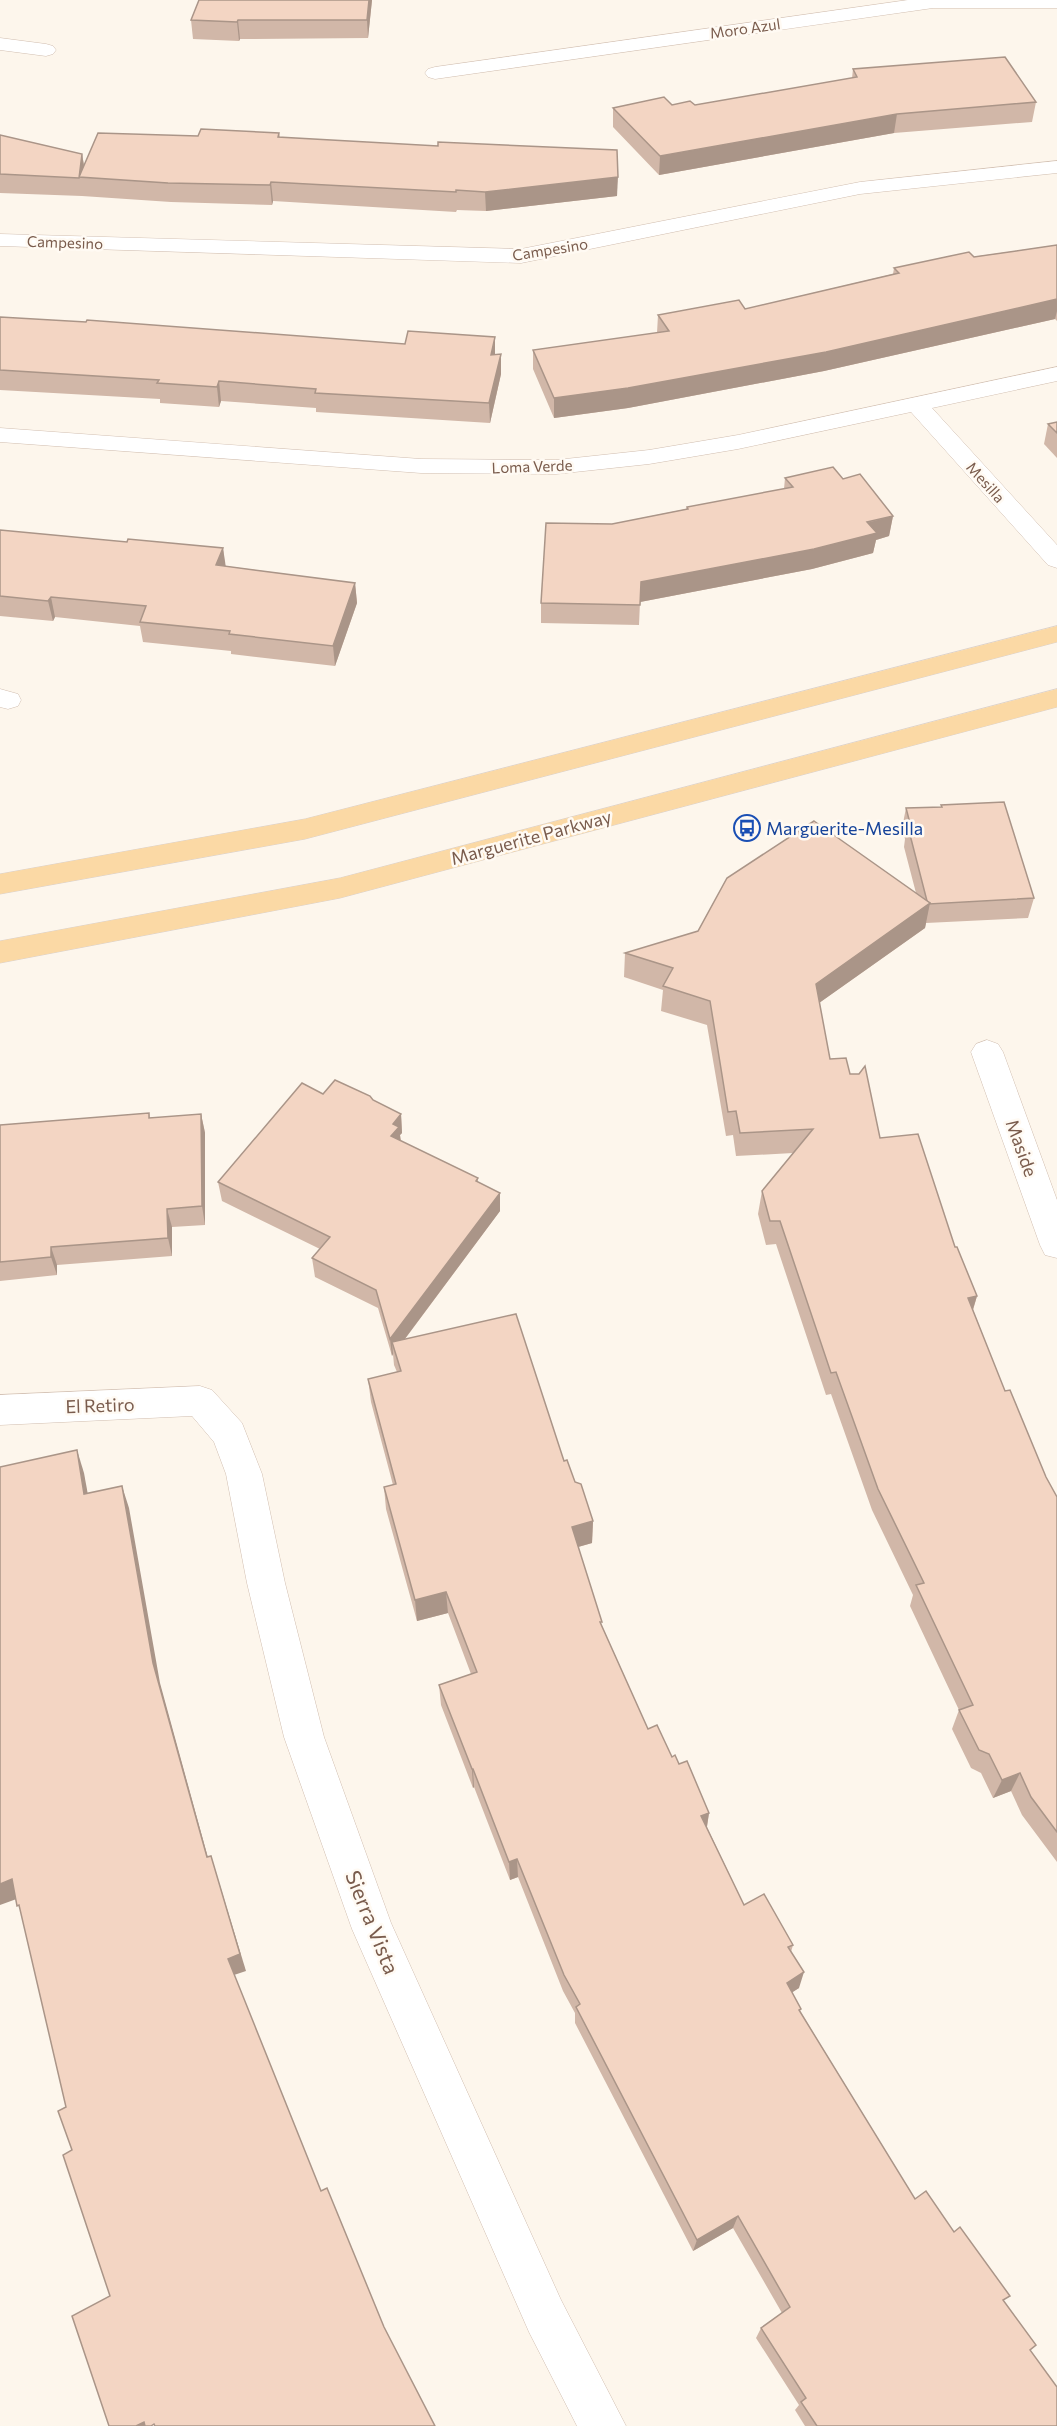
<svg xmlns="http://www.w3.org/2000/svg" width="1057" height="2426" viewBox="0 0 1057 2426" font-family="Commissioner,sans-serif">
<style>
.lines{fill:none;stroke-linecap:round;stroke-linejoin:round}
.minor-casing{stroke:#d1beb0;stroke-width:1}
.primary-casing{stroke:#dad1cd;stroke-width:1}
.minor{fill:#fff;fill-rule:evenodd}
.primary{fill:#fbd9a5;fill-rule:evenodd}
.wall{fill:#d1b7a8}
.shaded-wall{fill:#aa9588}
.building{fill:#f3d5c3;stroke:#aa9588;stroke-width:1.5}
.labels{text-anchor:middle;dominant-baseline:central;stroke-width:5;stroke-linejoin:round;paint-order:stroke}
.far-street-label{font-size:15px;fill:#7a5c4d;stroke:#fffaf3}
.transit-label{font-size:18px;fill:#164399;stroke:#fffaf3;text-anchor:start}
.street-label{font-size:18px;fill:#7a5c4d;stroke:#fffaf3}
.near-street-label{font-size:21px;fill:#7a5c4d;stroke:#fffaf3}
</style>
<rect width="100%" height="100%" fill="#fdf6ec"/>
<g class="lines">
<defs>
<g id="minor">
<polygon points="908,0 1057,0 1057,8 933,8 435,79 428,77 425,73 428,69 435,67"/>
<polygon points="0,38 46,44 53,46 56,50 53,54 46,56 0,50"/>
<polygon points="1057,161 1057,173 860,194 521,263 0,246 0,234 521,249 860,182"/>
<polygon points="1057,367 1057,381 932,408 1057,545 1057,568 1048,565 911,412 738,449 649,464 556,474 421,473 0,442 0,428 421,459 556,460 649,450 738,435"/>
<polygon points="0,689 18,694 21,700 18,706 8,709 0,707"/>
<polygon points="987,1040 998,1044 1003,1052 1057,1200 1057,1258 1045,1255 1040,1245 971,1052 976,1044"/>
<polygon points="200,1386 212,1390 242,1423 262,1474 285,1583 324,1737 391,1923 561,2300 626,2426 577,2426 529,2332 352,1929 284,1737 247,1583 226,1474 214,1442 192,1416 0,1425 0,1395"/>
</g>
<g id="primary">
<polygon points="1057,626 1057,642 305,839 0,894 0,874 305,819"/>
<polygon points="1057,689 1057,707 340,898 0,963 0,941 340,878"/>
</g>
</defs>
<use href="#minor" class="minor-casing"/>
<use href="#primary" class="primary-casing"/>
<use href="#minor" class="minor"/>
<use href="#primary" class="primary"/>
</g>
<g class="wall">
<polygon points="199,0 372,0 368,38 240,39 239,41 193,39 191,20"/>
<polygon points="853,69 1036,102 1032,122 894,133 659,175 613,127 613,108 672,105 695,105 852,78"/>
<polygon points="279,133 280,137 617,196 486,211 457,210 456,212 273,201 272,205 171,202 82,196 0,193 0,135 82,154 84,165 198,136"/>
<polygon points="1057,245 1057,321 1055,319 824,371 628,408 554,418 533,369 533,350 657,333 658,315 745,309 893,274 894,268"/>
<polygon points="0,317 405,344 495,337 495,355 501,354 501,374 490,423 316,412 316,408 221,401 219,407 160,403 160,399 0,390"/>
<polygon points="1057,422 1057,458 1044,444 1048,424"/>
<polygon points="785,478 843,479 893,516 889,536 876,540 873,553 812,569 640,602 639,625 541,623 541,603 612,524 686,509 687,507 784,489"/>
<polygon points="0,530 127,542 223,548 225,566 355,583 357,603 335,666 231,654 231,651 143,642 140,626 55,617 53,621 0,616"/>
<polygon points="941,805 1034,898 1028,918 926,923 925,928 819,1003 830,1059 850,1074 880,1138 955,1247 977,1296 973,1310 1005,1391 1046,1477 1057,1497 1057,1862 1022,1815 1011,1791 993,1798 981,1773 971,1768 952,1729 959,1710 910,1606 913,1595 872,1510 831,1394 826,1395 776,1244 766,1245 758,1214 762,1191 793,1153 736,1156 733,1135 726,1136 707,1025 661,1011 663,990 624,977 625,953 916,893 904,847 905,839 902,828 906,808 941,807"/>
<polygon points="323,1094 401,1114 402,1133 400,1135 401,1141 478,1178 478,1182 500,1193 500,1211 405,1339 564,1461 593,1521 592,1543 578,1547 602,1626 648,1729 679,1764 709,1813 707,1827 744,1905 793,1945 791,1952 799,1988 792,1992 801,2009 800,2011 915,2199 954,2232 1004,2302 1030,2350 1057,2426 805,2426 795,2410 799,2405 756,2338 761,2328 782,2313 733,2228 693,2251 575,2023 575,2013 563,1991 518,1877 510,1880 474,1787 473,1788 441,1705 439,1685 471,1674 448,1613 417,1621 386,1509 384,1487 393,1485 371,1402 368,1379 397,1372 394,1365 393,1354 392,1356 378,1308 315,1277 312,1258 320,1249 222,1201 218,1182"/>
<polygon points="149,1113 150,1118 201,1114 205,1133 205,1225 172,1227 172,1256 57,1265 57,1275 0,1281 0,1125"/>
</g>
<g class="shaded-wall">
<polygon points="369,0 372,0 368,38 367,20"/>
<polygon points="238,20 240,39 239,41 237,22"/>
<polygon points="897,114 894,133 659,175 660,156"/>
<polygon points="82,154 85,172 79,177"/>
<polygon points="618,177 617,196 486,211 485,192"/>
<polygon points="271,182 273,201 272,205 270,185"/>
<polygon points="1057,299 1057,311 1055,319 824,371 628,408 554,418 554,398"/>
<polygon points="495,337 495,357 491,355"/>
<polygon points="501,354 501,374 490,423 489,403"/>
<polygon points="219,381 221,401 219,407 217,387"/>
<polygon points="893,516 889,536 876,540 873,553 812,569 640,602 641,582"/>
<polygon points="223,548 226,568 216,565"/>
<polygon points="355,583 357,603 335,666 333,646"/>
<polygon points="51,597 55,617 53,621 48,601"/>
<polygon points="930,903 925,928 812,1008 816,984"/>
<polygon points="201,1114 205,1133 205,1225 202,1206"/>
<polygon points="401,1114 402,1133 400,1135 401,1145 391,1136 393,1124"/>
<polygon points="500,1193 500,1211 395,1352 392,1342 393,1354 392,1356 390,1339"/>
<polygon points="167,1209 172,1227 172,1256 168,1238"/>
<polygon points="51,1247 57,1265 57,1275 51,1257"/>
<polygon points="977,1296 970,1319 968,1298"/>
<polygon points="77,1450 84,1473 92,1517 84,1494"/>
<polygon points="122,1486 129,1508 160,1683 213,1876 207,1857 153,1663"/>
<polygon points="593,1521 592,1543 571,1549 572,1527"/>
<polygon points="446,1592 448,1613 417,1621 415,1600"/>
<polygon points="472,1769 473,1769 474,1787 473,1788"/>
<polygon points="1020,1773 1011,1791 993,1798 1002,1780"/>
<polygon points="709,1813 706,1832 701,1816"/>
<polygon points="211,1856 246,1971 234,1975 228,1959"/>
<polygon points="517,1859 518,1877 510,1880 509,1862"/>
<polygon points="12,1879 22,1897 0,1905 0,1884"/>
<polygon points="804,1972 799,1988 782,1999 787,1983"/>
<polygon points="738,2216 733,2228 693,2251 697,2240"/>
<polygon points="144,2422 148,2426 136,2426"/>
</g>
<g class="building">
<polygon points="199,0 369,0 367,20 238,20 237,22 191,20"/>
<polygon points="1005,57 1036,102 897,114 660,156 613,108 664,97 672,105 690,101 695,105 857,77 853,69"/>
<polygon points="201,129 279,133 278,137 438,146 438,142 617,150 618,177 485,192 456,190 456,192 271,182 270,185 168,183 79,177 98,133 198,136"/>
<polygon points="0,135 82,154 79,178 0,174"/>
<polygon points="1057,245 1057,299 826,352 628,388 554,398 533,350 669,331 658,315 739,300 745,309 899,273 894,268 969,252 974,257"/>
<polygon points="0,317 86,322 87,320 405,344 408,331 495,337 491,355 501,354 489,403 315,393 316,389 219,381 217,387 157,383 159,380 0,370"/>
<polygon points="1057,422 1057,433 1048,424"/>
<polygon points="833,467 843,479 860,474 893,516 867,522 877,533 814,549 641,582 640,605 541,603 546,523 612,524 688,509 687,507 793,487 785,478"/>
<polygon points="0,530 127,542 128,539 223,548 216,565 355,583 333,646 229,634 230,631 140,622 146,606 51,597 48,601 0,596"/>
<polygon points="1004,802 1034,898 929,904 930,903 927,901 908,827 911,827 906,808 942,807 941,805"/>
<polygon points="814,821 930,903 816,984 830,1059 846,1058 850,1074 859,1074 865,1066 880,1138 918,1134 955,1247 957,1247 977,1296 968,1298 1005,1391 1010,1390 1046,1477 1057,1497 1057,1832 1031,1797 1020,1773 1002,1780 989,1754 979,1750 959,1710 973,1705 916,1585 924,1583 878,1489 836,1372 831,1373 780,1221 770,1221 762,1191 813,1129 740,1133 736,1111 728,1112 710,1001 663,986 673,968 625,953 698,931 727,878"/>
<polygon points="335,1080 370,1096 373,1100 401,1114 393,1124 399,1127 391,1136 478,1178 476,1181 500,1193 390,1339 376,1290 312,1258 330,1237 218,1182 302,1083 323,1094"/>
<polygon points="149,1113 149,1118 201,1114 202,1206 167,1209 168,1238 51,1247 51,1257 0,1262 0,1125"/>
<polygon points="516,1314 564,1461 567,1460 575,1482 581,1484 593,1521 572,1527 602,1622 600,1622 648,1729 657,1725 672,1757 675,1755 679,1764 687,1761 709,1813 701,1816 744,1905 764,1894 793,1945 788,1947 804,1972 787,1983 801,2009 799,2010 915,2199 926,2191 954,2232 960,2227 1010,2296 1003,2300 1036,2345 1030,2350 1057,2387 1057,2426 817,2426 801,2402 806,2398 761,2328 790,2307 738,2216 697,2240 576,2007 580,2004 564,1975 517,1859 509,1862 473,1769 472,1769 439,1685 477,1672 446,1592 415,1600 384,1487 396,1484 368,1379 401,1371 392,1342"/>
<polygon points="77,1450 84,1494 122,1486 153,1663 207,1857 211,1856 240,1954 228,1959 321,2191 327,2188 384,2327 435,2426 155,2426 154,2424 151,2426 145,2426 144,2422 136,2426 109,2426 72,2316 110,2296 63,2155 72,2150 58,2111 66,2107 19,1905 17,1906 12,1879 0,1884 0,1467"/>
</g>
<defs>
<symbol id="bus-ring" viewBox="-11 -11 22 22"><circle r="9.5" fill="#fffaf3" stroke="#1a4fb4" stroke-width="1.5"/><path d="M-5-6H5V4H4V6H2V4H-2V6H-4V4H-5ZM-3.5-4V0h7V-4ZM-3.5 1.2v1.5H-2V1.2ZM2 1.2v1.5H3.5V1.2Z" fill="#1a4fb4"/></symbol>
</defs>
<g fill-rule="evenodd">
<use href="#bus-ring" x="732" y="813" width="30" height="30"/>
</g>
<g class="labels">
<g class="far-street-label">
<text transform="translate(745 28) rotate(-8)">Moro Azul</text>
<text transform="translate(65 242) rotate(2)">Campesino</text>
<text transform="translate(550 249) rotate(-9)">Campesino</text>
<text transform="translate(532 466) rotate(-2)">Loma Verde</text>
<text transform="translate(986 482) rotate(48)">Mesilla</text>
</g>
<g class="transit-label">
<text x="766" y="828">Marguerite-Mesilla</text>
</g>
<g class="street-label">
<text transform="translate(531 837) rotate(-15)">Marguerite Parkway</text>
<text transform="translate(1022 1148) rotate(70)">Maside</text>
<text transform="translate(100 1405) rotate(-2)">El Retiro</text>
</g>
<g class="near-street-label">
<text transform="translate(373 1922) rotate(68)">Sierra Vista</text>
</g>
</g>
</svg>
